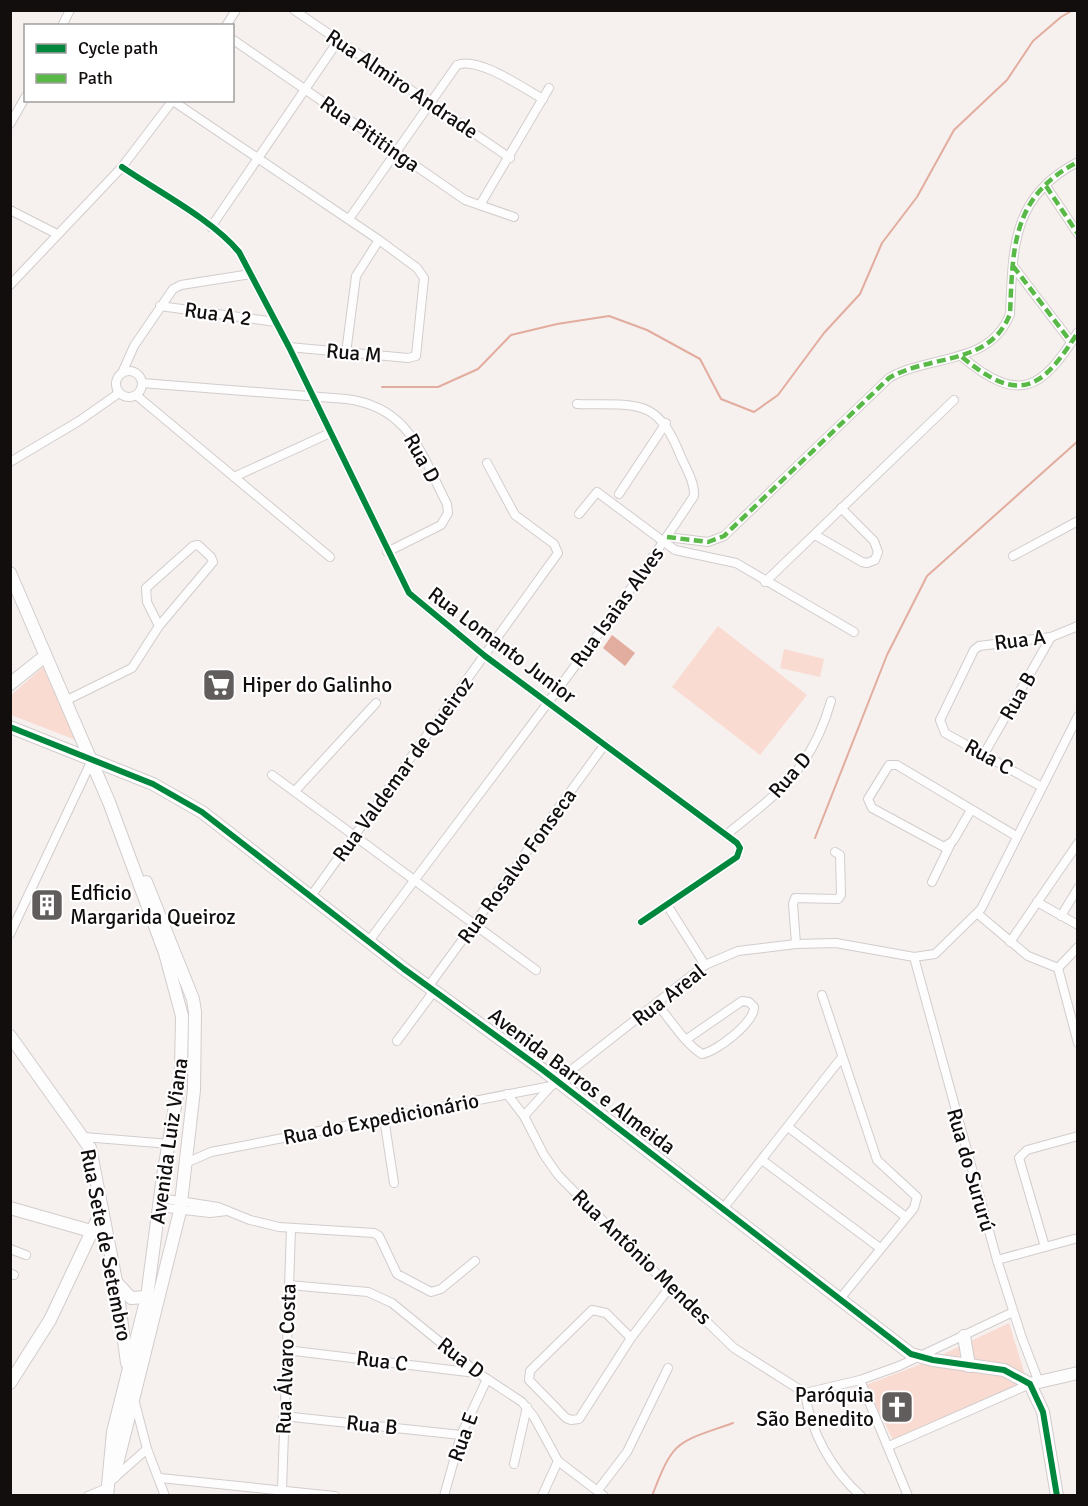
<svg xmlns="http://www.w3.org/2000/svg" width="1088" height="1506" viewBox="0 0 1088 1506" font-family="Signika,sans-serif">
<style>
.green{fill:#fadbd2}
.water{fill:#e2ad9e}
.lines{fill:none;stroke-linecap:round;stroke-linejoin:round}
.stream{stroke:#e2ad9e;stroke-width:2}
.street-casing{stroke:#d2cdcc;stroke-width:10}
.secondary-casing{stroke:#d2cdcc;stroke-width:14}
.street{stroke:#fefdfd;stroke-width:8}
.secondary{stroke:#fefdfd;stroke-width:12}
.quiet{stroke:#58b947;stroke-width:4.5;stroke-dasharray:9 4.5;stroke-linecap:butt}
.cycleway-casing{stroke:#fff;stroke-width:10}
.cycleway{stroke:#00873e;stroke-width:6}
.labels{text-anchor:middle;dominant-baseline:central;stroke-width:4.5;stroke-linejoin:round;paint-order:stroke}
.street-label{font-size:21px;fill:#110e0d;stroke:#fff}
.poi-label{font-size:21px;fill:#110e0d;stroke:#fff;text-anchor:start}
</style>
<rect width="100%" height="100%" fill="#f6f0ef"/>
<g class="green">
<polygon points="718,626 807,695 760,755 672,687"/>
<polygon points="784,649 824,659 820,677 780,668"/>
<polygon points="43,667 76,740 11,715 10,696"/>
<polygon points="1009,1323 1025,1375 935,1358"/>
<path d="M921,1364C955,1368 995,1368 1025,1386L895,1444L866,1385Z"/>
</g>
<polygon class="water" points="612,635 635,653 625,666 603,648"/>
<g class="lines">
<g class="stream">
<polyline points="382,387 438,387 478,369 511,335 557,324 609,316 647,330 700,359 721,399 754,412 778,395 824,333 860,294 882,243 917,197 954,130 1007,80 1033,41 1061,17 1073,10"/>
<polyline points="815,838 887,655 927,576 1078,441"/>
<path d="M652,1496C674,1438 677,1443 733,1423"/>
</g>
<defs>
<g id="street">
<polyline points="294,10 510,158"/>
<polyline points="62,26 70,10"/>
<polyline points="226,26 236,10"/>
<polyline points="232,39 465,200 514,217"/>
<polyline points="173,101 379,240 417,268 424,278 416,356 408,358 289,347"/>
<polyline points="10,124 26,96"/>
<path d="M122,167C157,191 213,220 239,252L289,347L409,593L485,656L737,843L740,848L737,857L641,922"/>
<polyline points="1046,186 1078,234"/>
<polyline points="480,205 549,88"/>
<polyline points="10,210 57,234"/>
<path d="M349,219L457,65C478,56 523,88 543,99"/>
<polyline points="211,227 338,41"/>
<polyline points="1013,266 1071,342"/>
<polyline points="10,285 122,167 173,100"/>
<polyline points="160,306 276,322"/>
<polyline points="346,353 356,276 379,240"/>
<path d="M962,357C1019,404 1041,391 1078,332"/>
<circle cx="129" cy="384" r="13"/>
<polyline points="122,373 134,346 173,289 181,285 251,274"/>
<path d="M142,383L346,399C410,407 421,454 447,504L448,513L441,525L387,552"/>
<polyline points="136,395 330,557"/>
<polyline points="10,462 79,421 119,393"/>
<polyline points="234,477 330,433"/>
<polyline points="619,494 666,423"/>
<polyline points="579,514 597,492 675,550 736,563 854,632"/>
<polyline points="815,535 862,562 867,563 875,560 878,552 874,541 841,508"/>
<path d="M667,537L708,542L724,536L889,378C930,354 990,366 1010,314C1013,249 1011,196 1078,162"/>
<polyline points="1013,556 1078,521"/>
<polyline points="765,582 954,400"/>
<polyline points="65,701 132,668 159,626 213,562 211,557 198,545 193,546 146,588 147,602 159,626"/>
<polyline points="984,754 1051,637"/>
<polyline points="272,775 536,970"/>
<polyline points="1040,786 945,733 940,720 974,650 979,646 1051,637 1078,626"/>
<polyline points="295,791 376,703"/>
<polyline points="971,810 953,841 944,847 872,808 868,799 889,765 897,765 1016,836"/>
<path d="M727,834C780,792 812,768 831,701"/>
<polyline points="932,882 950,845"/>
<polyline points="311,896 558,553 554,544 515,515 487,463"/>
<polyline points="1037,902 1078,925"/>
<polyline points="667,905 705,965"/>
<polyline points="978,914 1028,956 1058,968"/>
<polyline points="1061,916 1078,888"/>
<polyline points="10,934 92,760"/>
<path d="M369,941C478,794 593,649 694,496C695,483 686,468 681,457C657,395 636,406 577,404"/>
<polyline points="1010,942 1078,843"/>
<polyline points="796,944 793,904 795,898 838,899 841,895 840,855 835,852"/>
<polyline points="1078,947 1058,968 1078,1043"/>
<polyline points="914,957 997,1260 1022,1338 1038,1380"/>
<polyline points="428,987 605,744"/>
<polyline points="822,995 877,1160 917,1197 914,1208 839,1300"/>
<path d="M657,1004C670,1019 685,1044 702,1054C716,1052 755,1022 754,1007L749,1002L742,1001L687,1039"/>
<polyline points="397,1041 434,991"/>
<polyline points="507,1094 524,1116 544,1155 558,1175 627,1245 734,1348 805,1393"/>
<polyline points="524,1116 551,1086 705,965 738,951 796,944 836,943 914,957 935,954 981,909 1078,716"/>
<polyline points="384,1118 394,1183"/>
<polyline points="788,1127 906,1217"/>
<polyline points="84,1137 170,1144"/>
<polyline points="762,1160 880,1248"/>
<polyline points="188,1162 211,1152 551,1086"/>
<polyline points="160,1198 218,1207 250,1220 279,1227 374,1233 379,1236 397,1274 431,1292 441,1289 475,1261"/>
<polyline points="159,1207 210,1213 227,1211"/>
<polyline points="722,1210 842,1057"/>
<polyline points="1045,1247 1019,1158 1027,1150 1078,1136"/>
<polyline points="10,1249 26,1255"/>
<polyline points="997,1260 1078,1238"/>
<polyline points="10,1273 14,1275"/>
<polyline points="289,1285 368,1292 392,1303 478,1373 522,1402 534,1417 558,1461 604,1496"/>
<polyline points="631,1338 606,1313 592,1310 537,1364 530,1371 529,1380 566,1418 571,1420 579,1419 631,1338 670,1287"/>
<polyline points="286,1350 476,1373"/>
<polyline points="860,1380 908,1496"/>
<polyline points="805,1393 860,1380 899,1366 1013,1312"/>
<path d="M805,1393C811,1433 831,1469 861,1496"/>
<polyline points="134,1399 147,1449 165,1496"/>
<polyline points="283,1416 461,1435"/>
<polyline points="889,1446 1030,1384"/>
<polyline points="514,1464 527,1407"/>
<polyline points="160,1478 335,1496"/>
<polyline points="113,1479 147,1449"/>
<polyline points="598,1490 627,1452 668,1368"/>
<polyline points="88,1496 107,1488"/>
<polyline points="286,1496 282,1490 291,1229"/>
<polyline points="444,1496 461,1435 487,1379"/>
<polyline points="542,1496 558,1461"/>
</g>
<g id="secondary">
<polyline points="10,573 109,802 165,953 182,1016 181,1072 163,1176 147,1297 113,1432 107,1496"/>
<polyline points="10,684 45,656"/>
<polyline points="10,727 153,784 202,812 404,969 543,1070 911,1354 933,1360 1004,1370 1030,1384 1043,1412 1057,1496"/>
<polyline points="10,1036 90,1148 116,1281 127,1363"/>
<polyline points="10,1208 98,1233"/>
<polyline points="116,1282 131,1298 147,1297"/>
<polyline points="964,1336 969,1366"/>
<polyline points="10,1383 50,1320 102,1210"/>
<polyline points="1030,1384 1078,1373"/>
<polyline points="114,1476 180,1211 194,1090 195,1012 193,999 146,882"/>
</g>
</defs>
<use href="#street" class="street-casing"/>
<use href="#secondary" class="secondary-casing"/>
<use href="#street" class="street"/>
<use href="#secondary" class="secondary"/>
<g class="quiet">
<polyline points="1046,186 1078,234"/>
<polyline points="1013,266 1071,342"/>
<path d="M962,357C1019,404 1041,391 1078,332"/>
<path d="M667,537L708,542L724,536L889,378C930,354 990,366 1010,314C1013,249 1011,196 1078,162"/>
</g>
<defs>
<g id="cycleway">
<path d="M122,167C157,191 213,220 239,252L289,347L409,593L485,656L737,843L740,848L737,857L641,922"/>
<polyline points="10,727 153,784 202,812 404,969 543,1070 911,1354 933,1360 1004,1370 1030,1384 1043,1412 1057,1496"/>
</g>
</defs>
<use href="#cycleway" class="cycleway-casing"/>
<use href="#cycleway" class="cycleway"/>
</g>
<defs>
<symbol id="supermarket-square" viewBox="-11 -11 22 22"><rect x="-9" y="-9" width="18" height="18" rx="4" fill="#615d5c" stroke="#fff"/><path d="M-6-5.5h2.5l.6 2H6L4.5 2H-2.5L-4.4-4H-6ZM-1.5 3.2a1.3 1.3 0 1 0 .1 0ZM3 3.2a1.3 1.3 0 1 0 .1 0Z" fill="#fff"/></symbol>
<symbol id="building-square" viewBox="-11 -11 22 22"><rect x="-9" y="-9" width="18" height="18" rx="4" fill="#615d5c" stroke="#fff"/><path d="M-4-6H4V6H1V3H-1V6H-4ZM-2.5-4.3h1.7v1.8h-1.7ZM.8-4.3h1.7v1.8H.8ZM-2.5-1h1.7V.8h-1.7ZM.8-1h1.7V.8H.8Z" fill="#fff"/></symbol>
<symbol id="church-square" viewBox="-11 -11 22 22"><rect x="-9" y="-9" width="18" height="18" rx="4" fill="#615d5c" stroke="#fff"/><path d="M-1.2-6h2.4v3.5h3.3v2.4h-3.3V6h-2.4V-.1h-3.3v-2.4h3.3Z" fill="#fff"/></symbol>
</defs>
<g fill-rule="evenodd">
<use href="#supermarket-square" x="200" y="666" width="38" height="38"/>
<use href="#building-square" x="28" y="886" width="38" height="38"/>
<use href="#church-square" x="878" y="1388" width="38" height="38"/>
</g>
<g class="labels">
<g class="street-label">
<text transform="translate(402 84) rotate(34)">Rua Almiro Andrade</text>
<text transform="translate(370 134) rotate(35)">Rua Pititinga</text>
<text transform="translate(218 314) rotate(8)">Rua A 2</text>
<text transform="translate(354 353) rotate(5)">Rua M</text>
<text transform="translate(422 458) rotate(61)">Rua D</text>
<text transform="translate(617 607) rotate(-54)">Rua Isaias Alves</text>
<text transform="translate(1020 640) rotate(-7)">Rua A</text>
<text transform="translate(502 645) rotate(37)">Rua Lomanto Junior</text>
<text transform="translate(1018 696) rotate(-60)">Rua B</text>
<text transform="translate(989 757) rotate(29)">Rua C</text>
<text transform="translate(403 769) rotate(-54)">Rua Valdemar de Queiroz</text>
<text transform="translate(790 775) rotate(-49)">Rua D</text>
<text transform="translate(517 866) rotate(-54)">Rua Rosalvo Fonseca</text>
<text transform="translate(669 995) rotate(-38)">Rua Areal</text>
<text transform="translate(582 1081) rotate(37)">Avenida Barros e Almeida</text>
<text transform="translate(381 1119) rotate(-11)">Rua do Expedicionário</text>
<text transform="translate(169 1141) rotate(-82)">Avenida Luiz Viana</text>
<text transform="translate(971 1170) rotate(74)">Rua do Sururú</text>
<text transform="translate(106 1245) rotate(79)">Rua Sete de Setembro</text>
<text transform="translate(642 1257) rotate(44)">Rua Antônio Mendes</text>
<text transform="translate(461 1358) rotate(38)">Rua D</text>
<text transform="translate(286 1359) rotate(-88)">Rua Álvaro Costa</text>
<text transform="translate(382 1361) rotate(7)">Rua C</text>
<text transform="translate(372 1425) rotate(6)">Rua B</text>
<text transform="translate(463 1437) rotate(-70)">Rua E</text>
</g>
<g class="poi-label">
<text x="242" y="685">Hiper do Galinho</text>
<text x="70" y="893">Edficio<tspan x="70" dy="24">Margarida Queiroz</tspan></text>
<text x="874" y="1395" text-anchor="end">Paróquia<tspan x="874" dy="24">São Benedito</tspan></text>
</g>
</g>
<rect width="1088" height="1506" fill="none" stroke="#110e0d" stroke-width="24"/>
<rect x="24" y="24" width="210" height="78" fill="#ffffff" stroke="#a09f9e" stroke-width="1.5"/>
<rect x="36" y="44" width="30" height="9" fill="#00873e" stroke="#a09f9e" stroke-width="1.5"/>
<text x="78" y="54" font-size="18" fill="#110e0d">Cycle path</text>
<rect x="36" y="74" width="30" height="9" fill="#58b947" stroke="#a09f9e" stroke-width="1.5"/>
<text x="78" y="84" font-size="18" fill="#110e0d">Path</text>
</svg>
